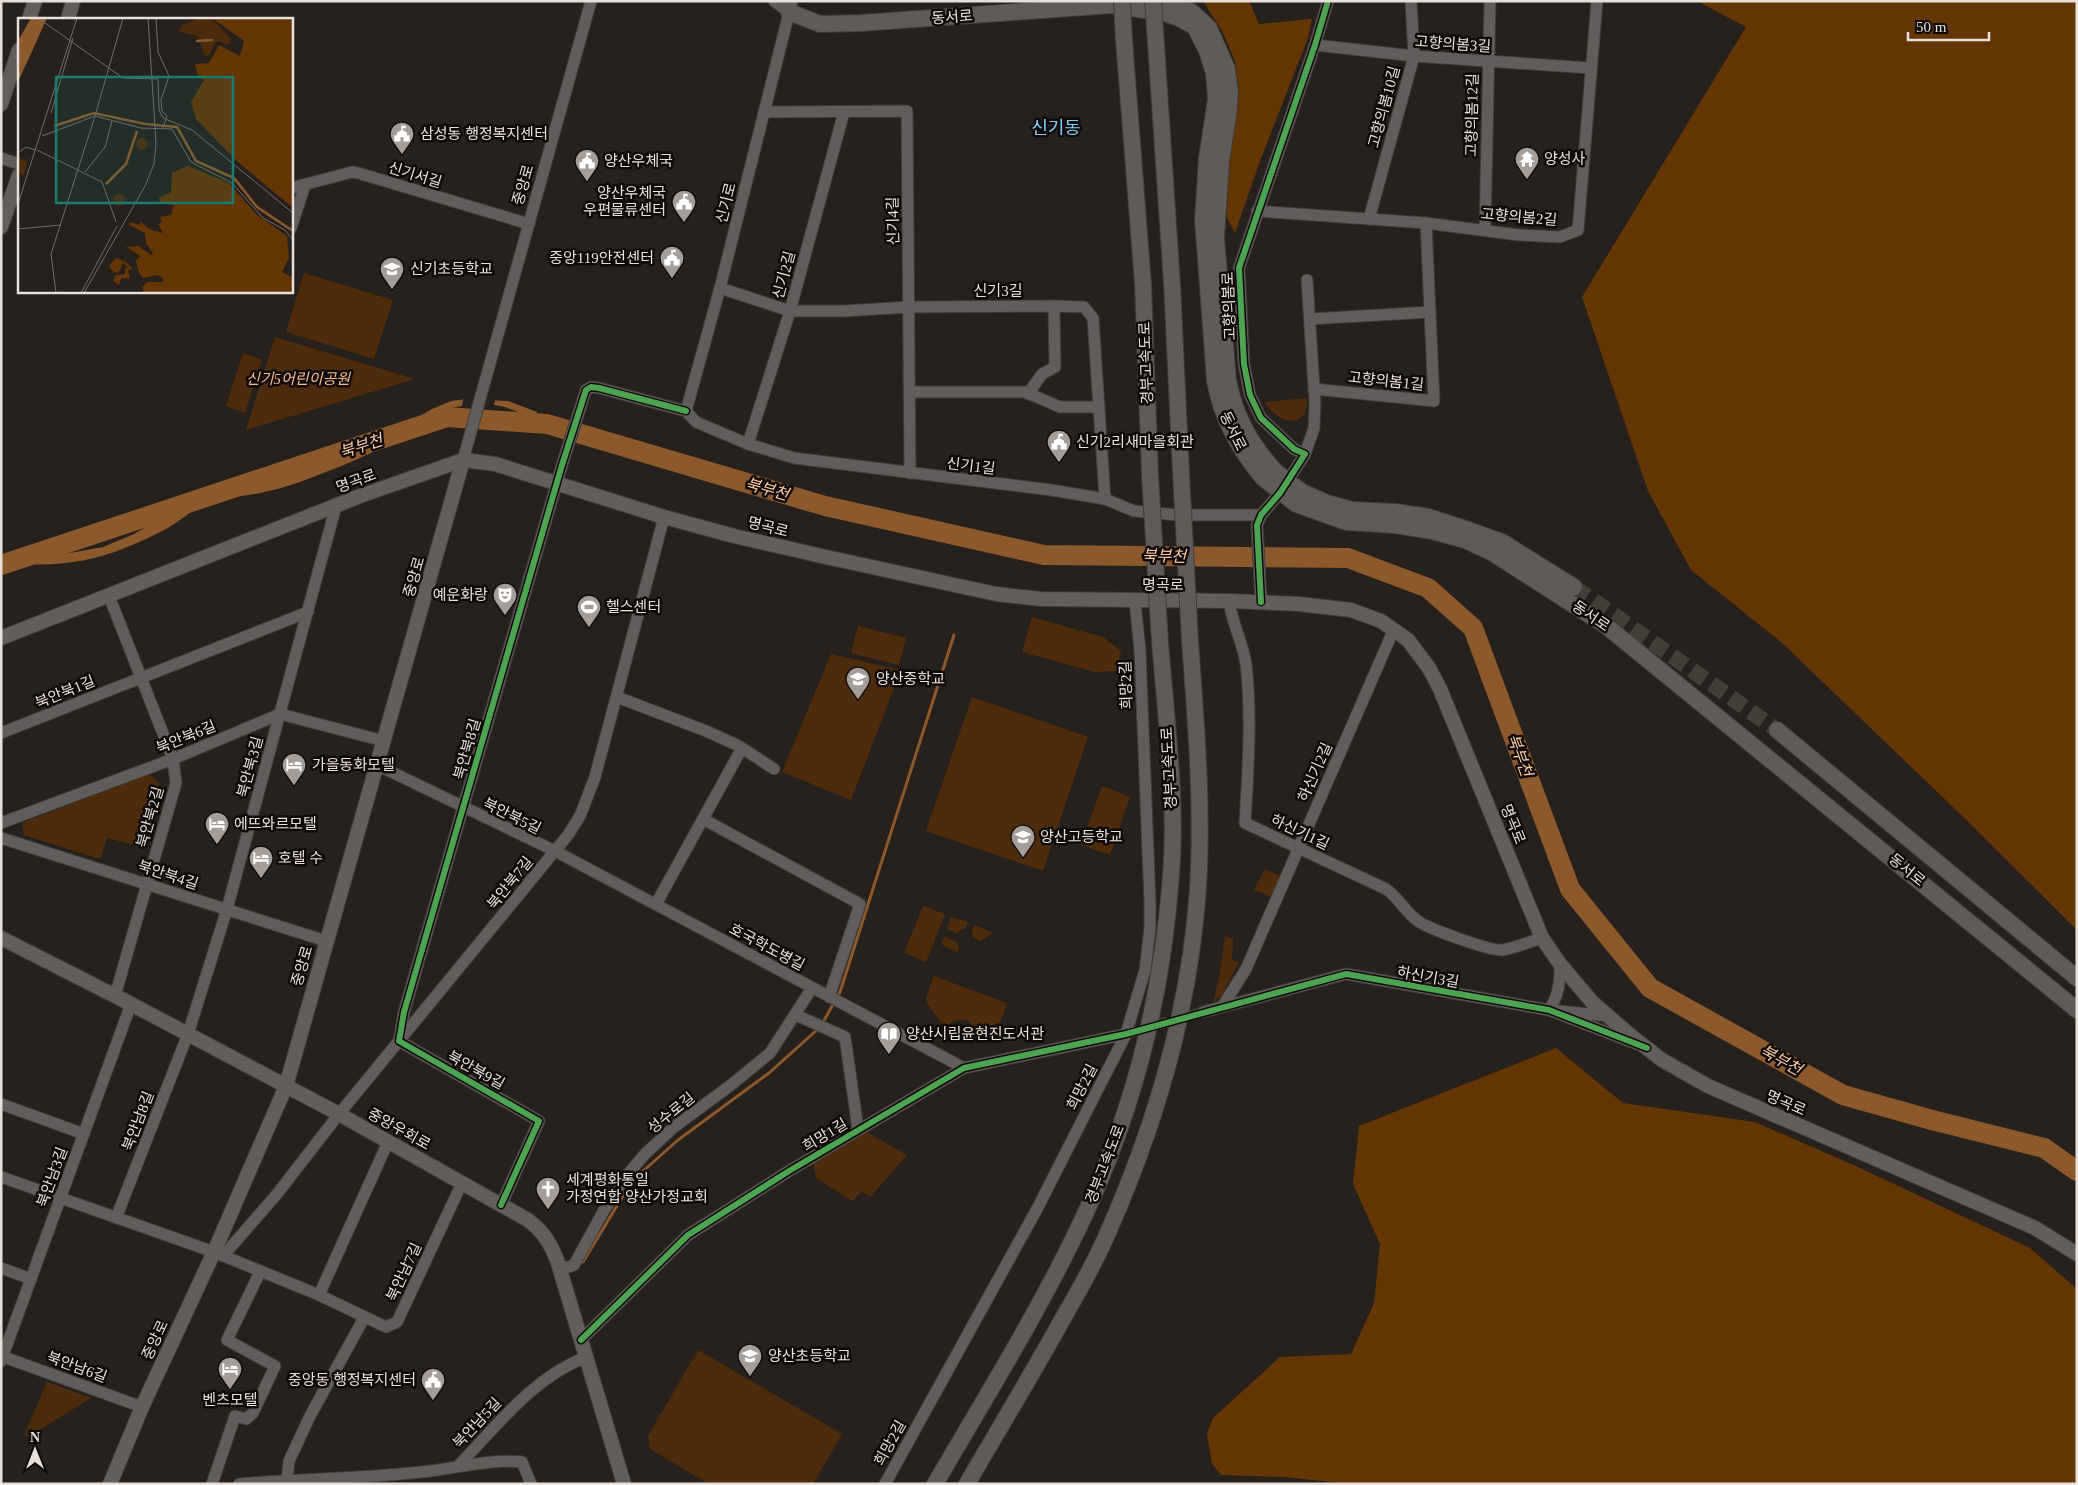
<svg xmlns="http://www.w3.org/2000/svg" width="2078" height="1485" viewBox="0 0 2078 1485" font-family="'Times New Roman','Noto Sans KR',serif">
<style>
.green{fill:#4c2c0c}
.forest{fill:#633604}
.water{fill:#8c592d}
.pier{fill:#26211c}
.lines{fill:none;stroke-linecap:round;stroke-linejoin:round}
.stream{stroke:#8c592d;stroke-width:3}
.river{stroke:#8c592d;stroke-width:20}
.minor-tunnel{stroke:#433e38;stroke-width:11;stroke-dasharray:11 5.5;stroke-linecap:butt}
.highway-tunnel{stroke:#433e38;stroke-width:16;stroke-dasharray:16 8;stroke-linecap:butt}
.minor-casing{stroke:#403c37;stroke-width:13}
.major-casing{stroke:#403c37;stroke-width:16}
.highway-casing{stroke:#403c37;stroke-width:18}
.minor{stroke:#605d5c;stroke-width:11}
.major{stroke:#625e5b;stroke-width:14}
.highway{stroke:#5f5b58;stroke-width:16}
.highway-bridge-casing{stroke:#403c37;stroke-width:18;stroke-linecap:butt}
.highway-bridge{stroke:#5f5b58;stroke-width:16}
.cycleway-casing{stroke:#0f0a07;stroke-width:9}
.cycleway{stroke:#4ca352;stroke-width:6}
.labels{text-anchor:middle;dominant-baseline:central;stroke-width:5;stroke-linejoin:round;paint-order:stroke}
.street-label{font-size:15px;fill:#e8e0da;stroke:#0f0a07}
.poi-label{font-size:15px;fill:#e8e0da;stroke:#0f0a07;text-anchor:start}
.park-label{font-size:15px;font-style:italic;fill:#faba86;stroke:#0f0a07}
.water-label{font-size:16px;font-style:italic;fill:#fdcca5;stroke:#0f0a07}
.quarter-label{font-size:18px;fill:#81d3fe;stroke:#0f0a07}
.inset-river{fill:none;stroke:#8c592d;stroke-width:2.5}
.inset-road{fill:none;stroke:#746d68;stroke-width:1}
.view{fill:#1a7b73;fill-opacity:0.15;stroke:#1a7b73;stroke-width:2.5}
.inset-edge{fill:none;stroke:#e8e0da;stroke-width:2.5}
</style>
<rect width="100%" height="100%" fill="#26211c"/>
<g class="green">
<polygon points="304,273 393,300 374,359 286,332"/>
<polygon points="275,337 415,379 246,430"/>
<polygon points="243,353 262,360 245,413 226,406"/>
<path d="M1307,398C1309,431 1277,424 1265,402Z"/>
<polygon points="1032,617 1103,637 1121,651 1117,671 1095,672 1022,652"/>
<polygon points="858,626 906,638 899,665 851,653"/>
<polygon points="831,654 901,670 851,800 782,772"/>
<polygon points="972,697 1088,737 1043,871 926,831"/>
<polygon points="149,774 160,784 142,847 107,838 100,859 24,835 22,823"/>
<polygon points="1102,786 1130,797 1110,855 1081,845"/>
<polygon points="1265,869 1281,876 1272,897 1254,890"/>
<polygon points="923,906 945,914 926,962 904,953"/>
<polygon points="951,917 968,922 965,929 960,930 957,934 947,929"/>
<polygon points="975,925 993,933 980,941 973,937 972,931"/>
<polygon points="1225,936 1233,939 1232,960 1239,962 1222,995 1213,1003 1220,973"/>
<polygon points="944,937 955,941 959,947 958,953 941,944"/>
<path d="M934,976L1007,1003L1000,1023L975,1030L969,1021C959,1018 952,1020 946,1029L928,1005L926,998Z"/>
<polygon points="866,1132 907,1155 870,1197 862,1191 852,1201 816,1178 813,1162"/>
<polygon points="698,1350 842,1434 813,1484 709,1484 650,1449 648,1436"/>
<polygon points="47,1382 91,1398 30,1436 24,1435"/>
</g>
<g class="forest">
<polygon points="1203,1 1249,1 1259,24 1312,19 1308,38 1260,161 1235,233 1227,218 1228,157 1239,92 1235,61 1222,31"/>
<polygon points="1697,1 2077,1 2077,930 1955,809 1781,642 1691,570 1648,491 1582,297 1746,27"/>
<polygon points="1556,1048 1623,1103 1755,1122 1858,1167 2030,1248 2077,1289 2077,1484 1353,1484 1283,1477 1221,1475 1212,1464 1207,1434 1213,1418 1280,1357 1351,1354 1374,1303 1380,1244 1353,1184 1359,1126"/>
</g>
<path class="water" d="M467,399L508,401L537,412L536,419C524,415 513,409 500,406C480,401 441,407 423,418C414,423 408,432 400,437C381,448 359,459 339,467C313,477 287,488 260,493C243,497 224,497 208,503C192,509 181,521 166,529C108,559 75,567 10,564L1,568V556L9,554L29,556H53L103,547L134,534L183,505L264,480L311,468L351,453L376,442L432,409L451,401Z"/>
<polygon class="pier" points="464,397 467,396 496,397 493,408 461,409"/>
<g class="lines">
<g class="stream">
<polyline points="822,1024 840,992 954,635"/>
<polyline points="583,1262 624,1194 642,1172 678,1140 769,1073 818,1029"/>
</g>
<polyline class="river" points="1,565 447,417 547,424 825,506 1044,555 1348,558 1428,588 1473,628 1570,889 1650,988 1843,1095 1932,1120 2044,1148 2077,1171"/>
<polyline class="minor-tunnel" points="1126,1034 1203,1012"/>
<polyline class="highway-tunnel" points="1574,587 1777,730"/>
<defs>
<g id="minor">
<polyline points="774,1 789,12"/>
<polyline points="1315,45 1414,56 1590,68"/>
<polyline points="764,112 907,111 910,473"/>
<polyline points="1,158 19,164"/>
<polyline points="291,188 352,172 358,173 529,224"/>
<polyline points="1257,211 1426,223 1519,235 1560,237 1578,230 1597,1"/>
<polyline points="1369,219 1414,56 1411,1"/>
<polyline points="291,228 305,185"/>
<polyline points="1485,229 1490,1"/>
<polyline points="720,288 790,311 844,311 909,307 1054,306 1084,307 1093,318 1105,499"/>
<polyline points="1310,319 1430,312"/>
<polyline points="1314,389 1434,401 1426,223"/>
<polyline points="910,392 1025,392 1060,407 1099,407"/>
<polyline points="1028,394 1042,374 1055,367 1054,306"/>
<polyline points="686,411 696,422 748,444 794,458 1051,490 1105,499 1134,511 1178,515 1261,515"/>
<polyline points="686,411 720,288 792,1"/>
<polyline points="748,444 790,311 844,112"/>
<polyline points="1305,454 1314,428 1315,403 1307,280"/>
<polyline points="463,460 591,1"/>
<polyline points="109,596 173,759 176,783 115,996"/>
<path d="M1229,601C1232,623 1243,643 1246,664C1252,717 1248,771 1245,823L1386,889C1399,898 1405,912 1418,921C1429,929 1490,951 1502,950C1515,948 1529,942 1542,938"/>
<polyline points="1261,602 1257,525 1261,515 1280,493 1305,454 1294,449 1261,418 1250,395 1244,364 1239,268 1315,45 1328,1"/>
<polyline points="617,697 706,731 739,746 774,769"/>
<polyline points="1,733 308,612"/>
<polyline points="377,765 555,851 964,1068"/>
<polyline points="703,819 860,904 829,997"/>
<polyline points="1,823 173,759 280,714 384,741"/>
<polyline points="1,838 326,941"/>
<polyline points="656,904 742,748"/>
<path d="M1560,964C1560,982 1559,995 1549,1010L1609,1016"/>
<polyline points="1222,1007 1246,969 1394,629"/>
<polyline points="1203,1012 1346,974 1549,1010 1637,1044"/>
<polyline points="796,1015 845,1037 858,1129"/>
<polyline points="1,1104 84,1134"/>
<polyline points="1,1177 214,1252 319,1295 386,1327 397,1322 462,1183"/>
<polyline points="501,1205 539,1121 399,1041 404,1012 562,465 586,390 591,387 599,388 686,411"/>
<polyline points="116,1218 188,1034 227,909 336,506"/>
<polyline points="223,1256 277,1194 339,1114 568,835 580,816 595,777 664,517"/>
<polyline points="1,1268 31,1279"/>
<polyline points="560,1270 574,1265 603,1212 623,1180 645,1154 674,1127 731,1085 770,1053 812,988"/>
<polyline points="319,1295 388,1142"/>
<polyline points="581,1340 688,1235 789,1171 964,1068 1126,1034"/>
<polyline points="1,1356 142,1407"/>
<polyline points="1,1361 131,1004"/>
<path d="M458,1466C497,1426 532,1378 586,1357"/>
<polyline points="287,1480 289,1461 310,1416 364,1318"/>
<polyline points="212,1484 235,1416 246,1419 253,1413 275,1366 227,1340 260,1272"/>
<path d="M239,1484C305,1478 372,1479 438,1470C466,1466 494,1459 522,1462L531,1484"/>
<polyline points="885,1484 1037,1209 1126,1034 1145,970 1150,928 1150,902 1140,651 1135,601"/>
</g>
<g id="major">
<polyline points="29,19 35,1"/>
<polyline points="68,19 73,1"/>
<polyline points="1,104 19,50"/>
<polyline points="1,227 19,175"/>
<polyline points="1,638 360,496 463,460 495,464 664,517 734,536 826,557 996,594 1041,599 1231,601 1299,604 1351,610 1381,621 1408,640 1429,668 1440,689 1542,938 1560,964 1592,1002 1630,1035 1662,1060 1708,1086 2035,1228 2077,1254"/>
<path d="M1,938L131,1004L339,1114L528,1220C544,1232 551,1244 558,1263L624,1484"/>
<polyline points="110,1484 142,1407 214,1252 286,1086 463,460"/>
</g>
<g id="highway">
<path d="M1160,1L1174,4L1192,12L1209,28L1227,69L1230,93L1228,117L1221,160L1216,238L1228,380C1235,417 1251,445 1276,472"/>
<path d="M789,12L820,24L861,23L1112,5L1164,13L1179,18L1195,27L1207,51L1214,73L1216,99L1207,158L1203,220L1215,381C1222,419 1239,449 1263,478"/>
<polyline points="1124,40 1143,284 1150,475"/>
<polyline points="1156,44 1172,284 1181,473"/>
<polyline points="1302,492 1327,503 1352,510 1395,512 1429,517 1460,527 1502,542 1574,587"/>
<polyline points="1296,504 1346,522 1395,525 1432,531 1465,540 1491,552 1605,625 2077,1010"/>
<polyline points="1777,730 2077,978"/>
<path d="M935,1484C989,1391 1047,1299 1091,1201C1137,1098 1163,987 1171,875C1177,798 1166,719 1160,642"/>
<path d="M967,1484C997,1432 1028,1381 1057,1329C1074,1299 1092,1269 1106,1237C1155,1127 1190,1008 1198,888C1203,805 1196,723 1190,641"/>
</g>
</defs>
<use href="#minor" class="minor-casing"/>
<use href="#major" class="major-casing"/>
<use href="#highway" class="highway-casing"/>
<use href="#minor" class="minor"/>
<use href="#major" class="major"/>
<use href="#highway" class="highway"/>
<defs>
<g id="highway-bridge">
<polyline points="1122,1 1124,40"/>
<polyline points="1153,1 1156,44"/>
<polyline points="1276,472 1302,492"/>
<polyline points="1181,473 1190,641"/>
<polyline points="1150,475 1160,642"/>
<polyline points="1263,478 1296,504"/>
</g>
</defs>
<use href="#highway-bridge" class="highway-bridge-casing"/>
<use href="#highway-bridge" class="highway-bridge"/>
<defs>
<g id="cycleway">
<polyline points="1261,602 1257,525 1261,515 1280,493 1305,454 1294,449 1261,418 1250,395 1244,364 1239,268 1315,45 1328,1"/>
<polyline points="501,1205 539,1121 399,1041 404,1012 562,465 586,390 591,387 599,388 686,411"/>
<polyline points="581,1340 688,1235 789,1171 964,1068 1126,1034 1346,974 1549,1010 1647,1048"/>
</g>
</defs>
<use href="#cycleway" class="cycleway-casing"/>
<use href="#cycleway" class="cycleway"/>
</g>
<defs>
<symbol id="civic-pin" viewBox="-11 -11 22 30"><path d="M0 17L-7.5 6A9.5 9.5 0 1 1 7.5 6Z" fill="#a49d98" stroke="#0f0a07"/><path d="M-.6-6.5H3V-4.5H.6V-3L4-1V1h2V6H-6V1h2V-1L-.6-3ZM-1.2 2.5V6h2.4V2.5Z" fill="#fff"/></symbol>
<symbol id="temple-pin" viewBox="-11 -11 22 30"><path d="M0 17L-7.5 6A9.5 9.5 0 1 1 7.5 6Z" fill="#a49d98" stroke="#0f0a07"/><path d="M0-6L5-2H3V0L6.5 2.5H4V6H1.5V3h-3V6H-4V2.5H-6.5L-3 0V-2H-5Z" fill="#fff"/></symbol>
<symbol id="school-pin" viewBox="-11 -11 22 30"><path d="M0 17L-7.5 6A9.5 9.5 0 1 1 7.5 6Z" fill="#a49d98" stroke="#0f0a07"/><path d="M0-5L7-2L0 1L-7-2ZM-4 1L0 2.5L4 1V4Q0 6-4 4Z" fill="#fff"/></symbol>
<symbol id="theatre-pin" viewBox="-11 -11 22 30"><path d="M0 17L-7.5 6A9.5 9.5 0 1 1 7.5 6Z" fill="#a49d98" stroke="#0f0a07"/><path d="M-5-5.5Q0-4 5-5.5V0Q5 5 0 6Q-5 5-5 0ZM-3.3-2.5H-1v1.5H-3.3ZM1-2.5H3.3v1.5H1ZM-2.8 1Q0 5.5 2.8 1Z" fill="#fff"/></symbol>
<symbol id="stadium-pin" viewBox="-11 -11 22 30"><path d="M0 17L-7.5 6A9.5 9.5 0 1 1 7.5 6Z" fill="#a49d98" stroke="#0f0a07"/><path d="M0-5a6.5 5 0 1 0 0 10a6.5 5 0 1 0 0-10ZM-3.5-1.8h7v3.6h-7Z" fill="#fff"/></symbol>
<symbol id="hotel-pin" viewBox="-11 -11 22 30"><path d="M0 17L-7.5 6A9.5 9.5 0 1 1 7.5 6Z" fill="#a49d98" stroke="#0f0a07"/><path d="M-6-4.5h1.5V1H6V5H4.5V3h-9V5H-6ZM-4 0a1.8 1.8 0 1 1 3.6 0ZM.5 0V-2.5h3Q6-2.5 6 0Z" fill="#fff"/></symbol>
<symbol id="library-pin" viewBox="-11 -11 22 30"><path d="M0 17L-7.5 6A9.5 9.5 0 1 1 7.5 6Z" fill="#a49d98" stroke="#0f0a07"/><path d="M-6-4Q-3-5.5-.7-3.5V5Q-3 3-6 4ZM6-4Q3-5.5 .7-3.5V5Q3 3 6 4Z" fill="#fff"/></symbol>
<symbol id="church-pin" viewBox="-11 -11 22 30"><path d="M0 17L-7.5 6A9.5 9.5 0 1 1 7.5 6Z" fill="#a49d98" stroke="#0f0a07"/><path d="M-1.2-6h2.4v3.5h3.3v2.4h-3.3V6h-2.4V-.1h-3.3v-2.4h3.3Z" fill="#fff"/></symbol>
</defs>
<g fill-rule="evenodd">
<use href="#civic-pin" x="388" y="120" width="28" height="38"/>
<use href="#temple-pin" x="1513" y="145" width="28" height="38"/>
<use href="#civic-pin" x="573" y="147" width="28" height="38"/>
<use href="#civic-pin" x="670" y="188" width="28" height="38"/>
<use href="#civic-pin" x="658" y="244" width="28" height="38"/>
<use href="#school-pin" x="378" y="255" width="28" height="38"/>
<use href="#civic-pin" x="1045" y="428" width="28" height="38"/>
<use href="#theatre-pin" x="491" y="581" width="28" height="38"/>
<use href="#stadium-pin" x="575" y="593" width="28" height="38"/>
<use href="#school-pin" x="844" y="665" width="28" height="38"/>
<use href="#hotel-pin" x="280" y="751" width="28" height="38"/>
<use href="#hotel-pin" x="203" y="810" width="28" height="38"/>
<use href="#school-pin" x="1009" y="823" width="28" height="38"/>
<use href="#hotel-pin" x="247" y="844" width="28" height="38"/>
<use href="#library-pin" x="875" y="1020" width="28" height="38"/>
<use href="#church-pin" x="534" y="1175" width="28" height="38"/>
<use href="#school-pin" x="736" y="1342" width="28" height="38"/>
<use href="#hotel-pin" x="216" y="1355" width="28" height="38"/>
<use href="#civic-pin" x="419" y="1366" width="28" height="38"/>
</g>
<g class="labels">
<g class="street-label">
<text transform="translate(952 17) rotate(-4)">동서로</text>
<text transform="translate(1453 44) rotate(4)">고향의봄3길</text>
<text transform="translate(1384 107) rotate(-75)">고향의봄10길</text>
<text transform="translate(1472 115) rotate(-89)">고향의봄12길</text>
<text transform="translate(415 175) rotate(17)">신기서길</text>
<text transform="translate(523 185) rotate(-74)">중앙로</text>
<text transform="translate(726 203) rotate(-76)">신기로</text>
<text transform="translate(1519 217) rotate(5)">고향의봄2길</text>
<text transform="translate(893 221) rotate(-91)">신기4길</text>
<text transform="translate(784 275) rotate(-75)">신기2길</text>
<text x="998" y="291">신기3길</text>
<text transform="translate(1229 306) rotate(-92)">고향의봄로</text>
<text transform="translate(1146 363) rotate(-92)">경부고속도로</text>
<text transform="translate(1386 381) rotate(6)">고향의봄1길</text>
<text transform="translate(1233 431) rotate(64)">동서로</text>
<text transform="translate(971 466) rotate(7)">신기1길</text>
<text transform="translate(356 481) rotate(-20)">명곡로</text>
<text transform="translate(768 527) rotate(14)">명곡로</text>
<text transform="translate(414 577) rotate(-74)">중앙로</text>
<text x="1163" y="585">명곡로</text>
<text transform="translate(1591 616) rotate(34)">동서로</text>
<text transform="translate(1126 685) rotate(-92)">희망2길</text>
<text transform="translate(65 692) rotate(-22)">북안북1길</text>
<text transform="translate(186 737) rotate(-22)">북안북6길</text>
<text transform="translate(467 749) rotate(-74)">북안북8길</text>
<text transform="translate(250 767) rotate(-75)">북안북3길</text>
<text transform="translate(1169 768) rotate(-93)">경부고속도로</text>
<text transform="translate(1315 772) rotate(-66)">하신기2길</text>
<text transform="translate(512 816) rotate(26)">북안북5길</text>
<text transform="translate(150 817) rotate(-74)">북안북2길</text>
<text transform="translate(1513 824) rotate(68)">명곡로</text>
<text transform="translate(1300 832) rotate(25)">하신기1길</text>
<text transform="translate(1907 870) rotate(39)">동서로</text>
<text transform="translate(168 875) rotate(18)">북안북4길</text>
<text transform="translate(510 883) rotate(-51)">북안북7길</text>
<text transform="translate(767 947) rotate(28)">호국학도병길</text>
<text transform="translate(302 966) rotate(-74)">중앙로</text>
<text transform="translate(1428 977) rotate(10)">하신기3길</text>
<text transform="translate(476 1070) rotate(29)">북안북9길</text>
<text transform="translate(1082 1087) rotate(-63)">희망2길</text>
<text transform="translate(1786 1103) rotate(23)">명곡로</text>
<text transform="translate(671 1113) rotate(-39)">성수로길</text>
<text transform="translate(138 1121) rotate(-69)">북안남8길</text>
<text transform="translate(399 1129) rotate(29)">중앙우회로</text>
<text transform="translate(825 1135) rotate(-31)">희망1길</text>
<text transform="translate(1105 1164) rotate(-69)">경부고속도로</text>
<text transform="translate(52 1177) rotate(-70)">북안남3길</text>
<text transform="translate(404 1272) rotate(-65)">북안남7길</text>
<text transform="translate(155 1340) rotate(-65)">중앙로</text>
<text transform="translate(77 1367) rotate(20)">북안남6길</text>
<text transform="translate(477 1423) rotate(-47)">북안남5길</text>
<text transform="translate(890 1443) rotate(-61)">희망2길</text>
</g>
<g class="poi-label">
<text x="420" y="134">삼성동 행정복지센터</text>
<text x="1544" y="159">양성사</text>
<text x="604" y="161">양산우체국</text>
<text x="666" y="193" text-anchor="end">양산우체국<tspan x="666" dy="17">우편물류센터</tspan></text>
<text x="654" y="258" text-anchor="end">중앙119안전센터</text>
<text x="410" y="269">신기초등학교</text>
<text x="1076" y="442">신기2리새마을회관</text>
<text x="488" y="595" text-anchor="end">예운화랑</text>
<text x="606" y="607">헬스센터</text>
<text x="876" y="679">양산중학교</text>
<text x="312" y="765">가을동화모텔</text>
<text x="234" y="824">에뜨와르모텔</text>
<text x="1040" y="837">양산고등학교</text>
<text x="278" y="858">호텔 수</text>
<text x="906" y="1034">양산시립윤현진도서관</text>
<text x="566" y="1180">세계평화통일<tspan x="566" dy="17">가정연합 양산가정교회</tspan></text>
<text x="768" y="1356">양산초등학교</text>
<text x="416" y="1380" text-anchor="end">중앙동 행정복지센터</text>
<text x="230" y="1400" text-anchor="middle">벤츠모텔</text>
</g>
<g class="park-label">
<text x="298" y="379">신기5어린이공원</text>
</g>
<g class="water-label">
<text transform="translate(361 446) rotate(-18)">북부천</text>
<text transform="translate(767 489) rotate(16)">북부천</text>
<text transform="translate(1164 556) rotate(1)">북부천</text>
<text transform="translate(1520 755) rotate(70)">북부천</text>
<text transform="translate(1781 1060) rotate(29)">북부천</text>
</g>
<g class="quarter-label">
<text x="1056" y="128">신기동</text>
</g>
</g>
<g transform="translate(18 18)">
<rect width="275" height="275" fill="#26211c"/>
<path d="M181,0H193L212,20V24L209,27L202,23L197,25L191,38L186,37L180,18L161,14L164,7ZM118 126a6 6 0 1 1 12 0a6 6 0 1 1-12 0ZM11,137L6,157L0,155V140L9,143ZM95 182a6 6 0 1 1 12 0a6 6 0 1 1-12 0Z" fill="#4c2c0c"/>
<path d="M194,0H275V190L220,144L178,101L173,84L186,62L180,58L177,46L191,45L201,27L222,38L226,23ZM170,148L211,165L239,197L269,218L271,240L264,254L275,260V275H126L124,269L129,264H145V260L140,257L125,260L121,255L118,243L122,238L108,229L121,228L133,237L135,235L128,225L127,215L111,207L112,204L121,207L123,204L131,211L145,215L140,206L144,204L142,199L153,197L156,187L142,185L141,180L153,174L154,155ZM98,240L108,244L115,251L110,252L112,261L103,260L101,267L95,263L98,257L107,256V251L110,249L105,245L100,255L94,253L91,248Z" fill="#633604"/>
<path d="M13,0H29L0,64V23Z" fill="#8c592d"/>
<path class="inset-river" d="M178,23L195,22M36,108L76,95L127,106L159,109L178,143L216,160L239,189L275,213M88,166L108,146L119,113"/>
<path class="inset-road" d="M20,0L105,60M138,0L140,34L151,58L143,82L144,93L149,98L145,110M105,60L140,61L141,92L145,100L174,112L275,195M33,95L55,20M77,98L105,0M24,118L77,98L123,110L154,111L173,144L214,165L245,200L267,212L275,222M19,132L84,164L98,204M0,135L8,129L17,132M67,154L87,129L94,103M0,186L59,0M0,211L43,207M38,275L33,236L77,98M63,275L99,208M66,275L127,168L136,146L138,125L130,0"/>
<path class="view" d="M38,59H215V185H38Z"/>
<rect width="275" height="275" class="inset-edge"/>
</g>
<rect width="2078" height="1485" fill="none" stroke="#e8e0da" stroke-width="5"/>
<g transform="translate(35 1450)" stroke="#0f0a07" stroke-width="4" paint-order="stroke">
<path d="M0-4L9 19L0 12L-9 19Z" fill="#e8e0da"/>
<text y="-8" font-size="14" font-weight="bold" text-anchor="middle" fill="#e8e0da">N</text>
</g>
<path d="M1908 32v8h81v-8" fill="none" stroke="#e8e0da" stroke-width="2.5"/>
<text x="1916" y="32" font-size="15" fill="#e8e0da" stroke="#0f0a07" stroke-width="4" paint-order="stroke">50 m</text>
</svg>
